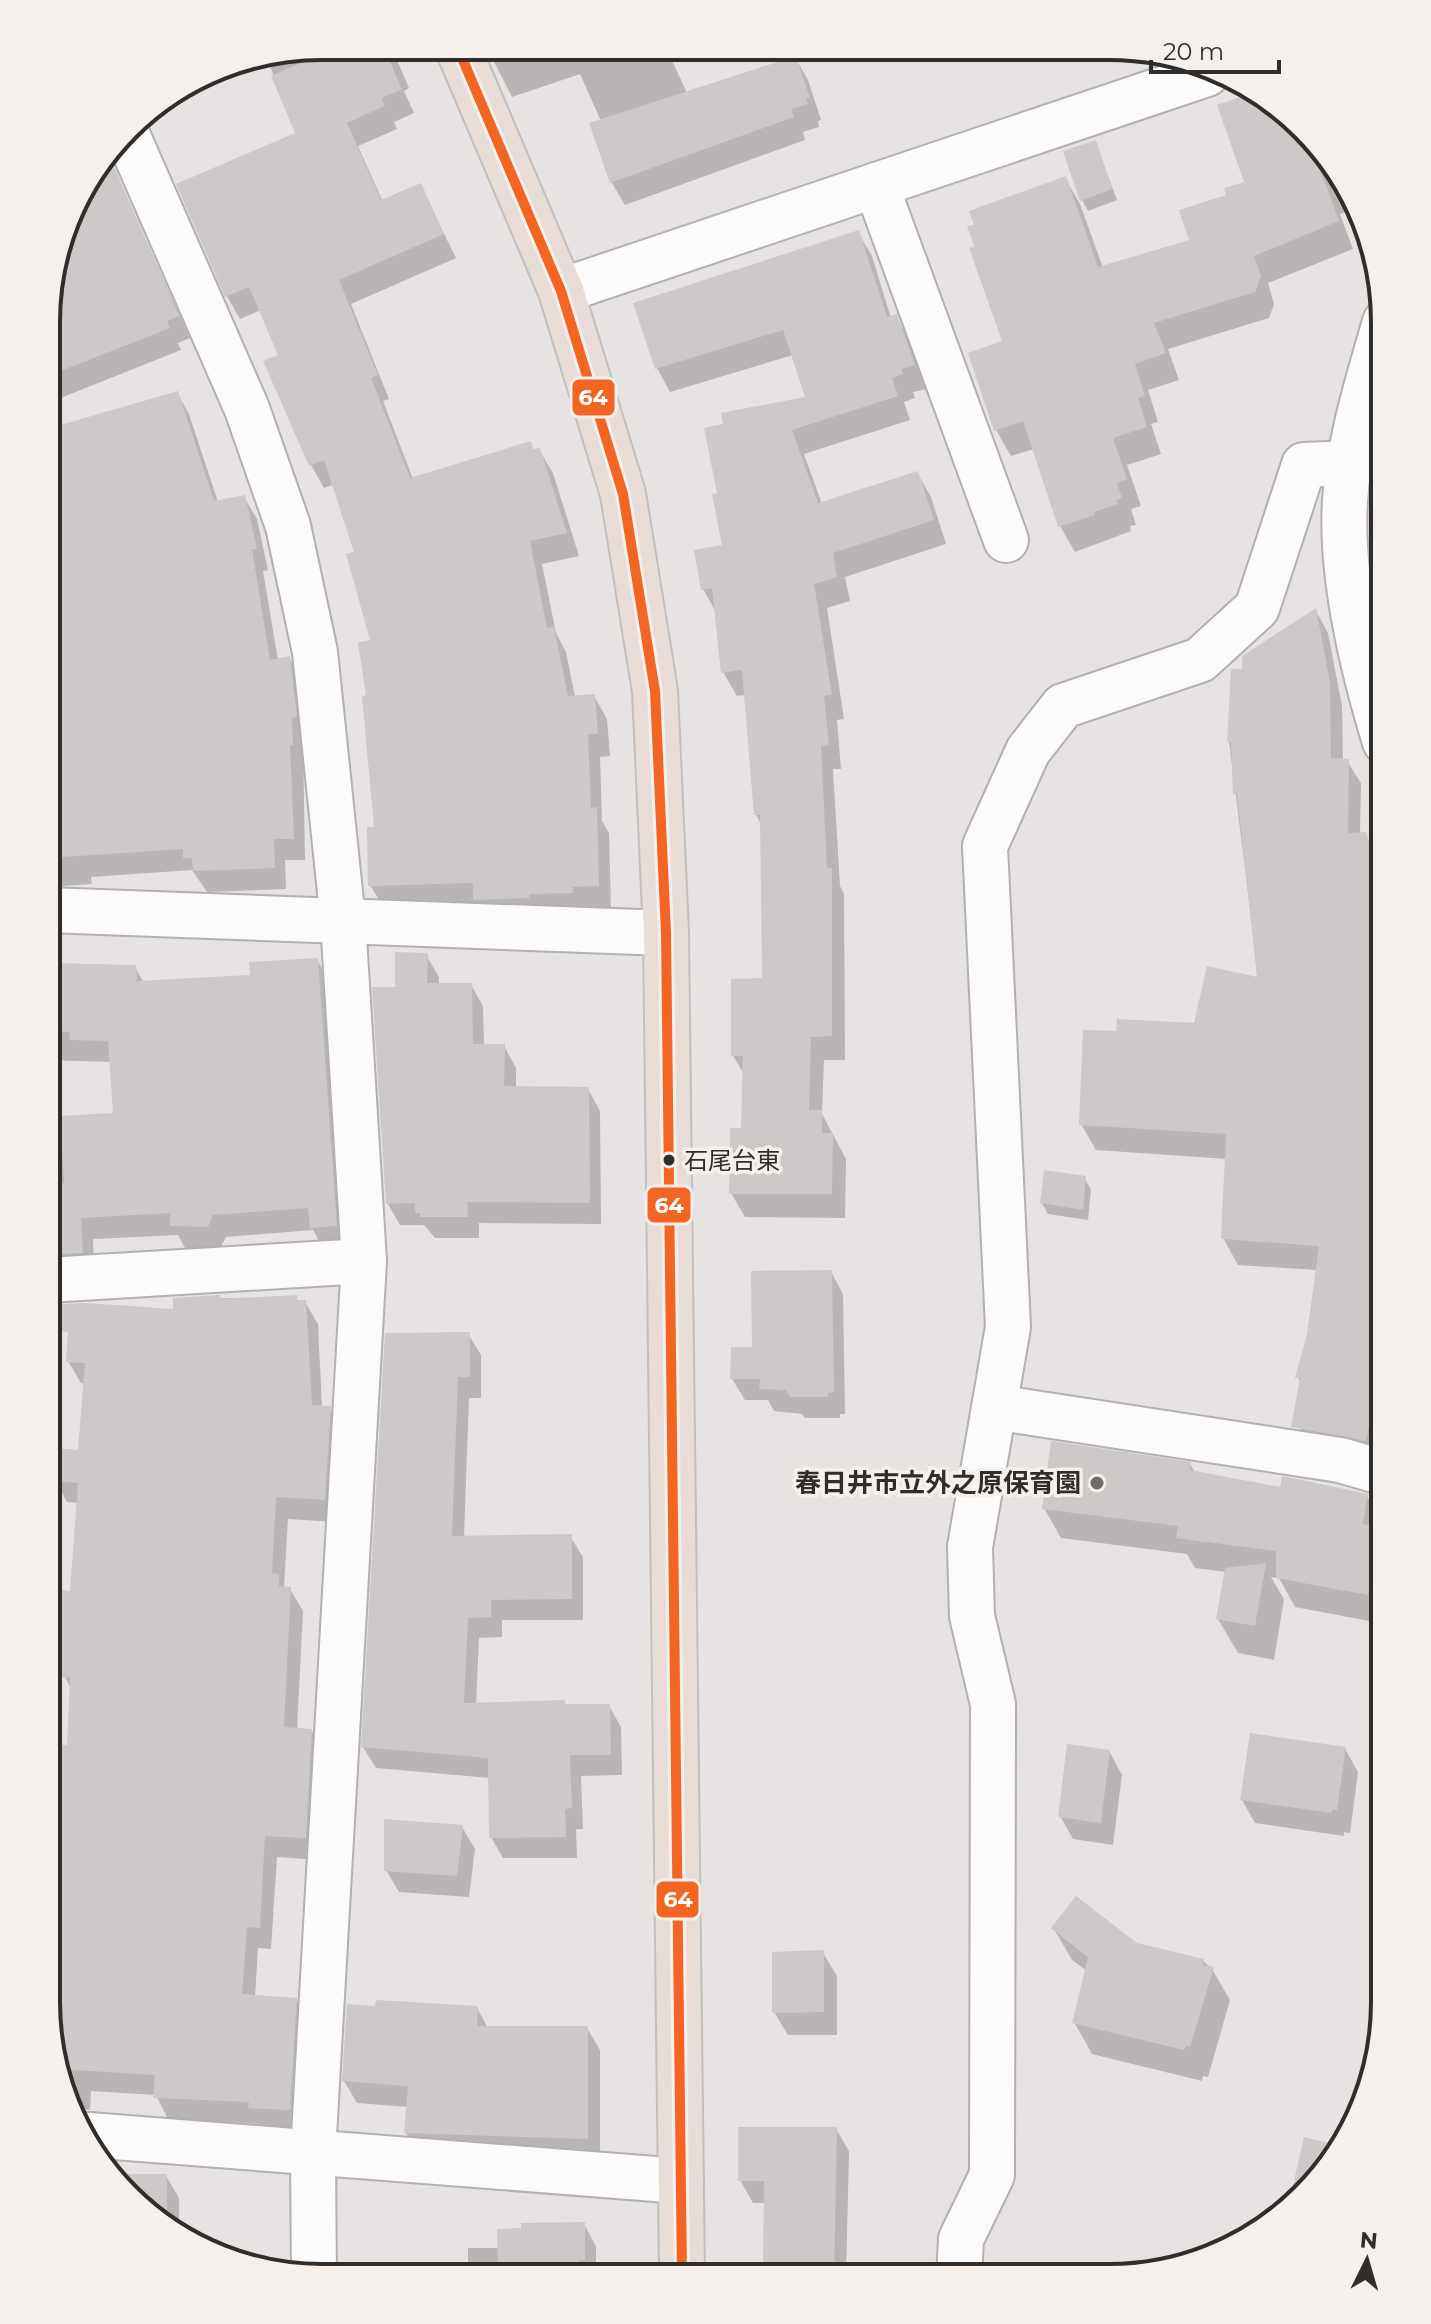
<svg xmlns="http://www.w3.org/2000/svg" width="1431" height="2324" viewBox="0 0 1431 2324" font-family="Montserrat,'Noto Sans JP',sans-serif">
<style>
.shadow{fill:#0003}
.building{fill:#ccc9c8}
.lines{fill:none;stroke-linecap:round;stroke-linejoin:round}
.minor-casing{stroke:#b3b0af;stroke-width:48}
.tertiary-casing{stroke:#b3b0af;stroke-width:48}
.primary-casing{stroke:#c1bfbf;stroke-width:48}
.minor{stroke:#fbfbfb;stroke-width:44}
.tertiary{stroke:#fbfbfb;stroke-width:44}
.primary{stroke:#e7ddd6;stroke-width:44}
.bus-1-casing{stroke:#f6f0ed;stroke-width:16}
.bus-1{stroke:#f26522;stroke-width:10}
.bus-dot{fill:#302e2d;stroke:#f6f0ed;stroke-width:3}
.poi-dot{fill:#706d6c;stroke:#f6f0ed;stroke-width:3}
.labels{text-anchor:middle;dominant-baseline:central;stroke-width:7;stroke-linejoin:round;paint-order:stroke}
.bus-label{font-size:24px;fill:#302e2d;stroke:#f6f0ed;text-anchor:start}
.poi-label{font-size:26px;font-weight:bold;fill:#302e2d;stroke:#f6f0ed;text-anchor:end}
.rim{fill:none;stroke:#302e2d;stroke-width:4}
.line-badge{stroke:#f6f0ed;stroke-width:3}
.badge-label{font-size:22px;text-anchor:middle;font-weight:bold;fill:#fff}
</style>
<rect width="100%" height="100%" fill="#e6e3e2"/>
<g class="shadow">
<polygon points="322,46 391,46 409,88 404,91 414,113 394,122 397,129 358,146 383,202 420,185 456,258 351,304 389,399 383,401 413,479 539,450 553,473 579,556 542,564 556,633 566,652 575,697 594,696 607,719 610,756 600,757 602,821 609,833 611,909 384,908 370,885 376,829 368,697 373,642 357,553 334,484 324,488 311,465 281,356 261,310 240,319 227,296 298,134 266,57"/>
<polygon points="501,47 680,47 668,52 689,97 795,58 808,80 821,120 818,121 819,127 803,132 805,140 625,205 612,183 592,124 601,121 580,74 512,97 489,52"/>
<polygon points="1253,93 1277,103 1357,208 1340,214 1353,249 1268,283 1274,304 1269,318 1168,349 1179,380 1148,390 1158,422 1151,424 1161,454 1127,465 1141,506 1131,509 1136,525 1130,526 1131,531 1075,552 1060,526 1034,449 1011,456 996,430 971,354 1004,342 1065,178 1080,204 1103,268 1191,241 1229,196 1246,183 1219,106"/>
<polygon points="1095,142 1117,200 1088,211 1082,200"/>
<polygon points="108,156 190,338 178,343 181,350 48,403 48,287 75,200"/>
<polygon points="858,233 872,256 891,318 896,316 909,340 927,389 913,392 915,398 904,402 910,420 804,454 822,504 917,473 931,497 946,544 845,577 850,601 827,608 844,719 837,720 841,769 833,769 840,886 844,894 845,1060 824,1060 822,1114 846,1159 845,1218 745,1217 731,1193 743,1130 744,1074 733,1056 764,980 762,825 756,815 746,695 737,696 723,672 717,614 703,589 724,546 719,495 808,398 793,355 670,392 657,368"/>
<polygon points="177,393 189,414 218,502 244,497 257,519 268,570 263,571 278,660 289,658 302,680 305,860 285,860 286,889 207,892 192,870 91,877 92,884 49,887 48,430"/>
<polygon points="1316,611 1328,633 1342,706 1343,761 1347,761 1361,783 1360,834 1365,834 1378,857 1381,898 1296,904 1377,931 1385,945 1382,1455 1310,1445 1295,1418 1301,1384 1298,1377 1309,1334 1317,1270 1238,1265 1223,1238 1227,1159 1096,1150 1081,1124 1118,1033 1195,1025 1259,980 1229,741 1244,671"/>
<polygon points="426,955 439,977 439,985 471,985 483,1006 484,1046 504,1046 516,1068 516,1088 588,1089 600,1111 601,1224 479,1223 479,1238 435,1238 424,1225 400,1225 388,1204 397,989"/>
<polygon points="317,960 330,982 348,1248 324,1250 313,1230 226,1237 220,1248 185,1248 178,1235 93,1239 94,1274 47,1268 47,1118 115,1115 112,1062 47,1060 47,965 135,967 144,983 252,977"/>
<polygon points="1084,1178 1091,1189 1088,1220 1048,1214 1042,1203"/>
<polygon points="831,1272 843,1294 845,1414 840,1414 840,1418 805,1418 802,1414 774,1411 768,1400 745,1400 732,1379 754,1349"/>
<polygon points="296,1297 299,1302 305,1302 318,1324 322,1408 329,1408 342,1430 337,1522 288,1519 284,1586 290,1589 303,1611 297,1730 311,1730 324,1752 318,1860 277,1857 271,1949 258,1948 255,1997 296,2000 308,2022 302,2132 263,2130 260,2124 168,2119 156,2095 91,2091 90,2110 68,2108 46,2002 46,1900 69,1747 72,1691 61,1669 72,1593 79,1503 67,1502 55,1480 79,1452 85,1384 81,1383 68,1361 175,1311 175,1299"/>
<polygon points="468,1334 481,1355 481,1398 469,1398 464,1537 570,1536 583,1557 583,1620 502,1620 502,1637 479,1638 476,1705 609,1706 621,1727 622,1775 581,1776 583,1829 576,1829 577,1858 503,1858 491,1837 490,1778 376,1768 363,1747"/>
<polygon points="1190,1464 1195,1473 1282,1489 1284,1479 1367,1496 1385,1530 1385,1624 1295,1607 1279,1578 1271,1577 1284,1599 1274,1660 1238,1653 1218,1619 1226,1572 1195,1568 1187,1554 1061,1538 1044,1508"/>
<polygon points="1345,1749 1358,1772 1350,1833 1344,1832 1344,1836 1255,1823 1242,1800"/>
<polygon points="1109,1751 1122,1775 1113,1845 1073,1839 1060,1816"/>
<polygon points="462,1827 475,1849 469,1897 399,1892 386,1870"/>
<polygon points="1054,1929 1203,1961 1212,1969 1230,2000 1208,2077 1203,2076 1202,2081 1092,2054 1074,2022 1087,1971 1072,1960"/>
<polygon points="823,1953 837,1976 837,2035 788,2035 774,2012"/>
<polygon points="477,2008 488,2028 587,2028 600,2050 600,2161 418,2155 406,2133 408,2107 357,2103 344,2081"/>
<polygon points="836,2129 849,2151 846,2277 773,2277 765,2263 766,2203 753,2203 740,2180"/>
<polygon points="119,2174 166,2176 179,2198 179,2231 154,2221"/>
<polygon points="584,2224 596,2246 596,2277 360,2276 360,2264 468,2263 468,2248 500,2248"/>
</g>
<g class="building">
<polygon points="340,46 383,46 402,89 382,98 385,106 347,123 381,200 421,183 444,234 339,280 378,375 371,378 410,478 531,441 533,449 540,448 567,533 530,541 547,628 554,627 568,696 595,694 598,734 588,734 591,808 597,807 599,886 573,887 573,893 529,894 529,898 473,900 473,883 368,886 367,827 374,827 362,696 366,695 358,643 370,640 346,554 354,552 324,460 309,466 263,361 278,355 249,287 225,297 176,184 295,133 271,76"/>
<polygon points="796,56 810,98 806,99 808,104 791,109 794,117 610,183 589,123"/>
<polygon points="1251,93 1277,103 1313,150 1339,221 1254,256 1261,276 1255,292 1154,323 1166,353 1135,364 1145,396 1138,398 1147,427 1113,438 1127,479 1117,483 1122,498 1116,500 1118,504 1094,512 1095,515 1058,527 1023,421 994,431 968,353 1002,341 969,248 974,246 967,226 974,225 969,211 1066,176 1098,267 1189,240 1179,210 1226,195 1224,188 1244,182 1217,105"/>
<polygon points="1096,140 1112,189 1080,201 1063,151"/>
<polygon points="109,155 179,316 167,321 170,328 48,376 48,287 75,200"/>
<polygon points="859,230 887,317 897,314 915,365 901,369 903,374 892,378 898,396 792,430 818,503 918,471 934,520 833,553 837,577 814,584 832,695 824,696 829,745 821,746 827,868 832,868 832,1036 811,1037 809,1110 822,1110 822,1133 833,1133 832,1194 729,1194 730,1128 741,1128 743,1056 731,1056 731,979 762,978 760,815 754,815 742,670 721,673 712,588 701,590 694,550 722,545 712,494 717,493 704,428 723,424 721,413 805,397 783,330 655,369 633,303"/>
<polygon points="178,391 214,501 245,495 257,549 252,549 270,660 290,656 297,717 292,718 293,745 290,745 294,839 274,839 275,868 193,871 192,858 183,858 183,849 48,858 48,458 59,456 50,428"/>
<polygon points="1316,608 1330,682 1331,758 1349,759 1348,833 1366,832 1372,852 1385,1006 1385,1372 1379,1371 1366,1441 1291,1427 1300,1378 1295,1378 1307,1334 1319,1246 1221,1239 1226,1134 1079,1125 1083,1030 1116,1031 1117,1019 1194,1023 1207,966 1257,977 1237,794 1233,794 1231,742 1227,742 1231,669 1242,669 1242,656"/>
<polygon points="395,952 428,953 427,983 472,983 473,1044 505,1044 504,1086 589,1087 590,1203 467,1202 468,1217 420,1217 420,1213 415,1213 415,1203 386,1204 372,987 395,987"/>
<polygon points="318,958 337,1226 310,1228 308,1208 213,1215 208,1227 170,1226 170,1213 81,1218 83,1253 47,1255 47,1179 64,1183 60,1116 113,1113 108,1041 69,1040 70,1032 47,1031 48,963 136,965 137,981 250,975 249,962"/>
<polygon points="1044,1170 1086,1176 1083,1210 1040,1203"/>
<polygon points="832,1270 834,1392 828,1393 828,1397 790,1397 786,1390 759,1389 760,1379 730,1379 731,1347 752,1347 751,1271"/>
<polygon points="220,1295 220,1299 297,1295 297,1300 306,1300 312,1405 331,1406 325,1500 276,1497 272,1573 279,1574 279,1586 291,1587 284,1727 312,1729 306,1838 265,1836 260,1928 247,1927 242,1994 297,1998 290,2110 248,2108 249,2102 153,2098 155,2075 59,2069 47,2009 46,1899 51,1799 55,1744 67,1745 70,1678 61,1677 61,1669 49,1668 54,1590 70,1591 78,1483 53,1481 55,1448 78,1450 85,1363 66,1362 68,1332 47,1329 47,1305 85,1303 173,1309 173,1298"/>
<polygon points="470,1332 470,1377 458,1377 452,1536 572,1534 572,1599 491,1600 491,1617 468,1618 464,1703 565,1700 565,1704 610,1704 611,1755 570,1755 572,1808 565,1809 566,1837 489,1838 488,1758 361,1747 385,1333"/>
<polygon points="1051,1441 1191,1462 1190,1470 1280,1487 1282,1476 1368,1494 1363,1524 1379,1527 1368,1595 1276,1578 1276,1551 1176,1538 1178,1526 1042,1509"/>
<polygon points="1266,1563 1255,1626 1216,1619 1225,1568"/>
<polygon points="1250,1733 1346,1747 1337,1810 1332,1810 1332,1813 1240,1800"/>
<polygon points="1067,1744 1110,1750 1101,1823 1058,1817"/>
<polygon points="384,1819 463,1825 457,1876 384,1871"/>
<polygon points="1076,1896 1137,1943 1204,1959 1203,1965 1214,1967 1190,2047 1186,2045 1184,2050 1072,2023 1088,1957 1051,1928"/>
<polygon points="824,1950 824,2012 772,2013 772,1952"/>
<polygon points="376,2000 478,2006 477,2026 588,2026 588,2139 404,2133 408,2086 342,2081 347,2004 375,2006"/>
<polygon points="738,2127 837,2127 834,2277 773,2277 773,2264 763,2263 764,2181 738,2181"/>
<polygon points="1304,2137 1341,2146 1328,2170 1290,2199"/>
<polygon points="118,2174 167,2174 167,2226 154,2221"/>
<polygon points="585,2222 585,2260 579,2260 579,2276 498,2276 497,2229 521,2228 521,2223"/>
</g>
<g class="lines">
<defs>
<g id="minor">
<polyline points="126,132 247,409 288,526 315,652 343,921 364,1261 313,2153 314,2276"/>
<polyline points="876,185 1006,540"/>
<polyline points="561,291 1207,74"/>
<polyline points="47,910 666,933"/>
<polyline points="47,1280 364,1261"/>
<polyline points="994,1407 1340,1460 1385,1473"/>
<polyline points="959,2278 961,2239 992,2175 993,1704 972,1616 970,1547 1008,1327 985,846 1028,751 1063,706 1200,660 1257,608 1304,465 1350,463"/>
</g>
<g id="tertiary">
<path d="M1385,742C1363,670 1340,578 1345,501C1349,440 1368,381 1385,322"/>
<polyline points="89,2135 681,2181"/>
</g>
<polyline id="primary" points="457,46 561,291 623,494 655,691 666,933 682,2277"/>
</defs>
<use href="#minor" class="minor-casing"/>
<use href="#tertiary" class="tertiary-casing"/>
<use href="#primary" class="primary-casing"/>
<use href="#minor" class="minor"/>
<use href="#tertiary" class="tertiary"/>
<use href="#primary" class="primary"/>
<defs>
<polyline id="bus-1" points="457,46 561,291 623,494 655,691 666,933 682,2277"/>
</defs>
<use href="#bus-1" class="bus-1-casing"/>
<use href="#bus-1" class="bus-1"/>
</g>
<circle class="bus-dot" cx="669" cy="1160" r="7"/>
<circle class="poi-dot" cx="1097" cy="1483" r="8"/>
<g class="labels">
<g class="bus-label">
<text x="684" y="1160">石尾台東</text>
</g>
<g class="poi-label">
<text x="1081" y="1483">春日井市立外之原保育園</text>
</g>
</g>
<path d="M0 0H1431V2324H0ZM322 60H1109A262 262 0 0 1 1371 322V2002A262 262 0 0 1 1109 2264H322A262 262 0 0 1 60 2002V322A262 262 0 0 1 322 60Z" fill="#f6f0ed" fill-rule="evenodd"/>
<path class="rim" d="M322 60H1109A262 262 0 0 1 1371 322V2002A262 262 0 0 1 1109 2264H322A262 262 0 0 1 60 2002V322A262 262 0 0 1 322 60Z"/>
<g class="line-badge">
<rect x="571" y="378" width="45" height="39" rx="8" fill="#f26522"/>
<rect x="646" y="1186" width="46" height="38" rx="8" fill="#f26522"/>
<rect x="655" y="1880" width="45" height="39" rx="8" fill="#f26522"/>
</g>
<g class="badge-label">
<text x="593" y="405">64</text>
<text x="669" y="1213">64</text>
<text x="678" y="1907">64</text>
</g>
<g transform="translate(1367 2260) rotate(5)" stroke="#f6f0ed" stroke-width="6" paint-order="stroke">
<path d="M0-6L14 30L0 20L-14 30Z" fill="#302e2d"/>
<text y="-12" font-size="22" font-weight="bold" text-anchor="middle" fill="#302e2d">N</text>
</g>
<path d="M1151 60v12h128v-12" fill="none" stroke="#302e2d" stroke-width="4"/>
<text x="1163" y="60" font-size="24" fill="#302e2d" stroke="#f6f0ed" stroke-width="6" paint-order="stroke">20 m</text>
</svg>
